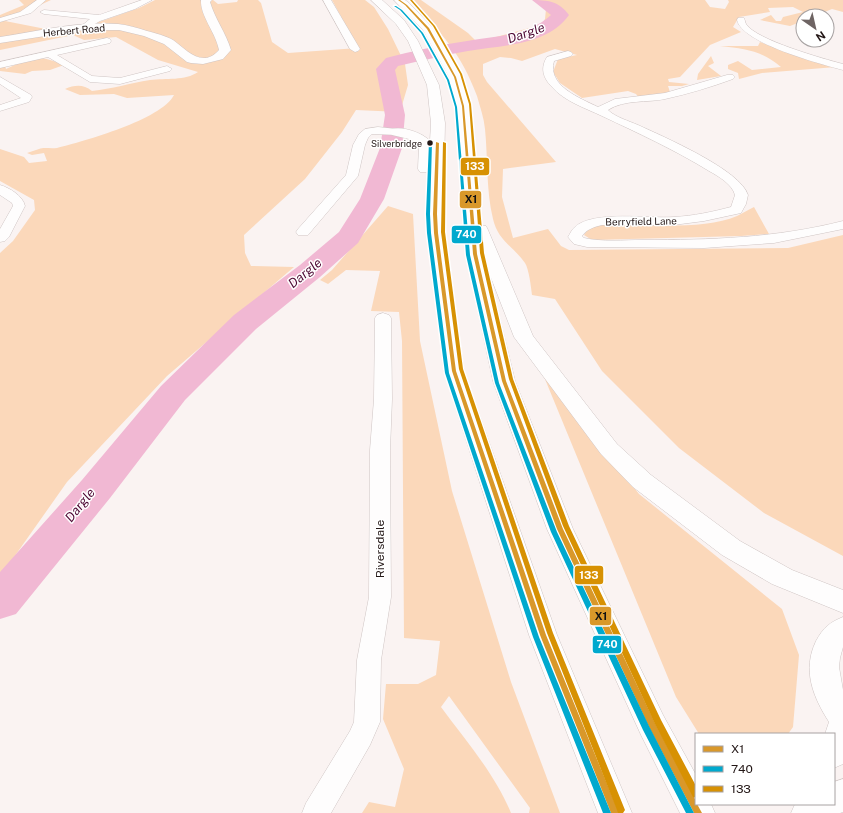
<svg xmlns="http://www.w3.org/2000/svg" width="843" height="813" viewBox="0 0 843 813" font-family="'Public Sans',sans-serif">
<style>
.green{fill:#fbd8ba}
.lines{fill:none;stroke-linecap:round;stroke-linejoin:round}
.river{fill:#f1b8d3;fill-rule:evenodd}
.street-casing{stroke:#cfc5c4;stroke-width:1}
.secondary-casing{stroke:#cfc5c4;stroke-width:1}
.highway-casing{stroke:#cfc5c4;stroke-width:1}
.street{fill:#fefdfd;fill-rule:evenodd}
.secondary{fill:#fefdfd;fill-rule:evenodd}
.highway{fill:#fefdfd;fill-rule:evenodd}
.bus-1-casing{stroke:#fff;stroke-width:3}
.bus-2-casing{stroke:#fff;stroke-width:3}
.bus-3-casing{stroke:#fff;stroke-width:3}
.bus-1{fill:#d9982a;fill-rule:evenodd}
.bus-2{fill:#00a9ce;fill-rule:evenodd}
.bus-3{fill:#d79103;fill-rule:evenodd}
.bus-dot{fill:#231716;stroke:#fff;stroke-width:1.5}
.labels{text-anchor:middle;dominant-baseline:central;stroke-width:3;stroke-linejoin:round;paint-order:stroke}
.far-bus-label{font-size:9px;fill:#231716;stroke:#fff;text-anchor:end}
.far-street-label{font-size:10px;fill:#231716;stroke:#fff}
.street-label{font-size:12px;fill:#231716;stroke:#fff}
.water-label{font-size:13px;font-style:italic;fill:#500b36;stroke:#fff}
.line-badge{stroke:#fff;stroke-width:1.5}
.badge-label{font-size:11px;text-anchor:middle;font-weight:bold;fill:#fff}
.pale-badge-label{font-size:11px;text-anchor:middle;font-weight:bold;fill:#111}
</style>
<rect width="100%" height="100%" fill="#faf3f2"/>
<g class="green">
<path d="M19,0H51L5,21L61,32L85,30H112L96,23L139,8L155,0H213L218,4L237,2L238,0H258L261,3L272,42L288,53L358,48L332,0H365L374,7L388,29L405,64L408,85L400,112L356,110L342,132L305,179L244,235L245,253L251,266L294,267L167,376L67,482L0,577V253L13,241L35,210L34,200L0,181V149L24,157L29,163L47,161L44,153L32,155L27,153C31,152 35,150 39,149C44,147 50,149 57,148C84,141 161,120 174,95L127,98L114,94L80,95L65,89C75,85 83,84 92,91C112,89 130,83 150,80C166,78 185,81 198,72L158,60L116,37L84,40L73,35L0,50V15L24,5Z"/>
<path d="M412,0H421L468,33L477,42L541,25L545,19L546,9L534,0H705L710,7L725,9L729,2L728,0H843V12L832,9L815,16H803V21L790,26L760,20L771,15L776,21H781L783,17L803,12L793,7L768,8L770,12L739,17L733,27L741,32L710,45L680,77L668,79L669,82L689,84L682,86H668L670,92L639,98L636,94L628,91L582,98L560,83L553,72L558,59L577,55L555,49L522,61L511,58L500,57L483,64V75L487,82L556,162L503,169L502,197L513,238L548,229L561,246L569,250L788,248L843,235V556L764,513L679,448L602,371L555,299L532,295C531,287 529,269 525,263C514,247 498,241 493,219C486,190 488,159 485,129C484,118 480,107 477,96C462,55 441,31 409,1Z"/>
<path d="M760,42L796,55L836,67L762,73L739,79L738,73L728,69V65L738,61L752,70L781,67C760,50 746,49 720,46H758Z"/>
<polygon points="711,56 714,63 708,66 721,76 697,80 698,74"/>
<path d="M41,58C48,59 57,62 64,65L50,70L32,71L25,74L0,71V67L5,66L6,69L19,63Z"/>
<path d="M388,206L413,214L420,341L452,491L511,682L560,813H529L530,808L449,696L441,707C466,741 495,774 511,813H362L369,802L395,807L404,769L383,719L386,684H418L436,675L440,641L404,638L402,341L399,312L371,311L380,271L346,270L328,284L320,280L332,270Z"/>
<path d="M754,207L769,234L741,236L592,240L584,235L589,227L601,224C639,224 702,231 737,216C743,213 748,210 754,207Z"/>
<polygon points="540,367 639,494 782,609 799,655 793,727 788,734 699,734 676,697"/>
</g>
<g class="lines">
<path class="river" d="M532,0C547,0 559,1 569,15C547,46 501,45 468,51C444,55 421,61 398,66L395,70L405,115L402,148L384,199L358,243L320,277L256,329L185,400L110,498L16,614L0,619V572L82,480L161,386L234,315L300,265L339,232L360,199L380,148L385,115L376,69L386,58C412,51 440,45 467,41C496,36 528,36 551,15Z"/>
<defs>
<g id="street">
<polygon points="37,0 46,0 31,13 0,22 0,18 20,12"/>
<polygon points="142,0 152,0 135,9 100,21 84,30 80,27 90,19 44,14 40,12 44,10 99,15"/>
<polygon points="323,0 331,0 360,49 358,51 355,52 350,49"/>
<path d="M738,18H744C745,20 745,22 746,24C756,40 824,59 843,64V70C821,64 741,43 737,20Z"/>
<polygon points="107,38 110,39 111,41 110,43 57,55 92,76 120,78 167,66 172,69 170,71 120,84 90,82 48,57 0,68 0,62"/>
<path d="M568,51L571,52L573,54L571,56L554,61C547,86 580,98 598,107L615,99L665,93L727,75H733L735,77L733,79C711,87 688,94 665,99C647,103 625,99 608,110C615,117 629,121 638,125C662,136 741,170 748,195L746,204L741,213L704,221L673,225H602C594,227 587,229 582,236L584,238C601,242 625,240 642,240C711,240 776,238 843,221V229L774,243L704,248L587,247L574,244L568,237C570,234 572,229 575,227C593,210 650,219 674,217C693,216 712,212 731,207L735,195C732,184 718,176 709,171C675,150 638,133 602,116C585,108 564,101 552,87C543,78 540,68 547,57Z"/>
<polygon points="0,77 31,95 32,97 29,102 0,111 0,105 21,98 0,84"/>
<polygon points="378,127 397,129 403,132 397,135 372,134 368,138 365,145 358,176 308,235 298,235 296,232 298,229 346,175 353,145 359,134 365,129"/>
<path d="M0,185C10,188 23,196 25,206L9,237L5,241L0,242V229L13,206L12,203L0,195Z"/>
<polygon points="383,313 389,315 391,318 392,399 390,450 391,597 381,660 380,722 370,745 331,813 302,813 306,803 350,731 354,722 357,660 369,597 370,450 374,399 375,318 377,315"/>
</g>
<g id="secondary">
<path d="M201,0H212L210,2C215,19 226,33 231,50L223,59L203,64L191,63L187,62L164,44L144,36L119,30H84L0,43V37C39,31 78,21 118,24C127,25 138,28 147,31C155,33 166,36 173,40C187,50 202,69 219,50C216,33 200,16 201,0Z"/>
<path d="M843,617V647L840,658L839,667L843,690V764L834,768V734H825L829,722C813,697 802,670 816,641C823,628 830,622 843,617Z"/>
<polygon points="843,779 843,812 840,813 791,813 795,804 834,804 834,782"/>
</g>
<g id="highway">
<path d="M371,0H382L404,20L418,41L439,85L445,123L443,214L444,233L464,371L557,635L632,813H598L529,635L444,371L428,233L429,172H420L418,169L419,145L409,139L392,135L390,132L392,129C403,126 423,133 430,141L431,123L427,85L408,41L396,24Z"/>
<polygon points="394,0 405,0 409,3 432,27 461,77 469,106 481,225 486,226 488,230 533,336 617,444 651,475 740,541 792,570 843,590 843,613 772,584 722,555 633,487 601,454 514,337 488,270 515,381 573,529 663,715 696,775 696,804 711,804 715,813 680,813 641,735 547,529 493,381 466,254 457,106 449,77 423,30"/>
</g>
</defs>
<use href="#street" class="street-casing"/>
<use href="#secondary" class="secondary-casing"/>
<use href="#highway" class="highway-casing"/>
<use href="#street" class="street"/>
<use href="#secondary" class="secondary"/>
<use href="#highway" class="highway"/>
<defs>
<g id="bus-1">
<polygon points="398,0 400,0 407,5 429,28 456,77 464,106 477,254 506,381 563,529 655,723 696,801 696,804 697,804 702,813 694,813 649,727 557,529 502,381 473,254 462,106 454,77 427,29 405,5"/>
<polygon points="436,142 439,143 437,214 438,233 456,371 546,635 619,813 611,813 540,635 452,371 434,233 433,214"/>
</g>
<g id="bus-2">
<polygon points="394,6 396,6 402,10 423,33 449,80 457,107 470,255 499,383 557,532 649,726 694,813 686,813 643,730 551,532 495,383 466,255 455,107 447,80 421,33 400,10"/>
<polygon points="429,142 432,143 430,214 431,233 449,373 539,637 611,813 603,813 533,637 445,373 427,233 426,214"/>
</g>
<g id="bus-3">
<polygon points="410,0 412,0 435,26 462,74 471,104 484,253 513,379 569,526 661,720 696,786 696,798 693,797 655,724 563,526 509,379 480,253 469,104 460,74 433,26"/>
<polygon points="443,142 446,143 445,232 463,369 553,633 625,810 623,813 618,813 617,810 547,633 459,369 441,232"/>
</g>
</defs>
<use href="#bus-1" class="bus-1-casing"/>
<use href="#bus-2" class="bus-2-casing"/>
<use href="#bus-3" class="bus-3-casing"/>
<use href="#bus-1" class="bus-1"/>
<use href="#bus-2" class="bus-2"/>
<use href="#bus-3" class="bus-3"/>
</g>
<circle class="bus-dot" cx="430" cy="143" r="3.5"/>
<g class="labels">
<g class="far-bus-label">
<text x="422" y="143">Silverbridge</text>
</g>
<g class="far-street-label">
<text transform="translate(74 30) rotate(-5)">Herbert Road</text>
<text transform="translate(641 221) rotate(-1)">Berryfield Lane</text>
</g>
<g class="street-label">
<text transform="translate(380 549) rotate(-90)">Riversdale</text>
</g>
<g class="water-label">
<text transform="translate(526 33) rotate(-19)">Dargle</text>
<text transform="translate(305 273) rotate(-39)">Dargle</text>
<text transform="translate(80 505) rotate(-51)">Dargle</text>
</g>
</g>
<g class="line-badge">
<rect x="460" y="157" width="30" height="19" rx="4" fill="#d79103"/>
<rect x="459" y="190" width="23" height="19" rx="4" fill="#d9982a"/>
<rect x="451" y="225" width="31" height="19" rx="4" fill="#00a9ce"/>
<rect x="574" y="565" width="30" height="20" rx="4" fill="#d79103"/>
<rect x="589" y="606" width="23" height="20" rx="4" fill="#d9982a"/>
<rect x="592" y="635" width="30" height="19" rx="4" fill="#00a9ce"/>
</g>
<g class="badge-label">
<text x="475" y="170">133</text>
<text x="466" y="238">740</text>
<text x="589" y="579">133</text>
<text x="607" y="648">740</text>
</g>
<g class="pale-badge-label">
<text x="471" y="203">X1</text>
<text x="601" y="620">X1</text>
</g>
<rect x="695" y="733" width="140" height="72" fill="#ffffff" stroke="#a7a2a2"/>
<rect x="703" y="746" width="20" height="6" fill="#d9982a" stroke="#a7a2a2"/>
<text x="731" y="753" font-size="12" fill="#231716">X1</text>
<rect x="703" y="766" width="20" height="6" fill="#00a9ce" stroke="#a7a2a2"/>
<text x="731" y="773" font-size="12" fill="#231716">740</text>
<rect x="703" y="786" width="20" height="6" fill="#d79103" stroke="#a7a2a2"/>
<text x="731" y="793" font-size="12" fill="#231716">133</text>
<g transform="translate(815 28) rotate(146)"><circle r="19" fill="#ffffff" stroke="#a7a2a2"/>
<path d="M0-3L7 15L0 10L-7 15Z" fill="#6e6463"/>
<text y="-6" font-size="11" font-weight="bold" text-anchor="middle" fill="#231716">N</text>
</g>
</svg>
